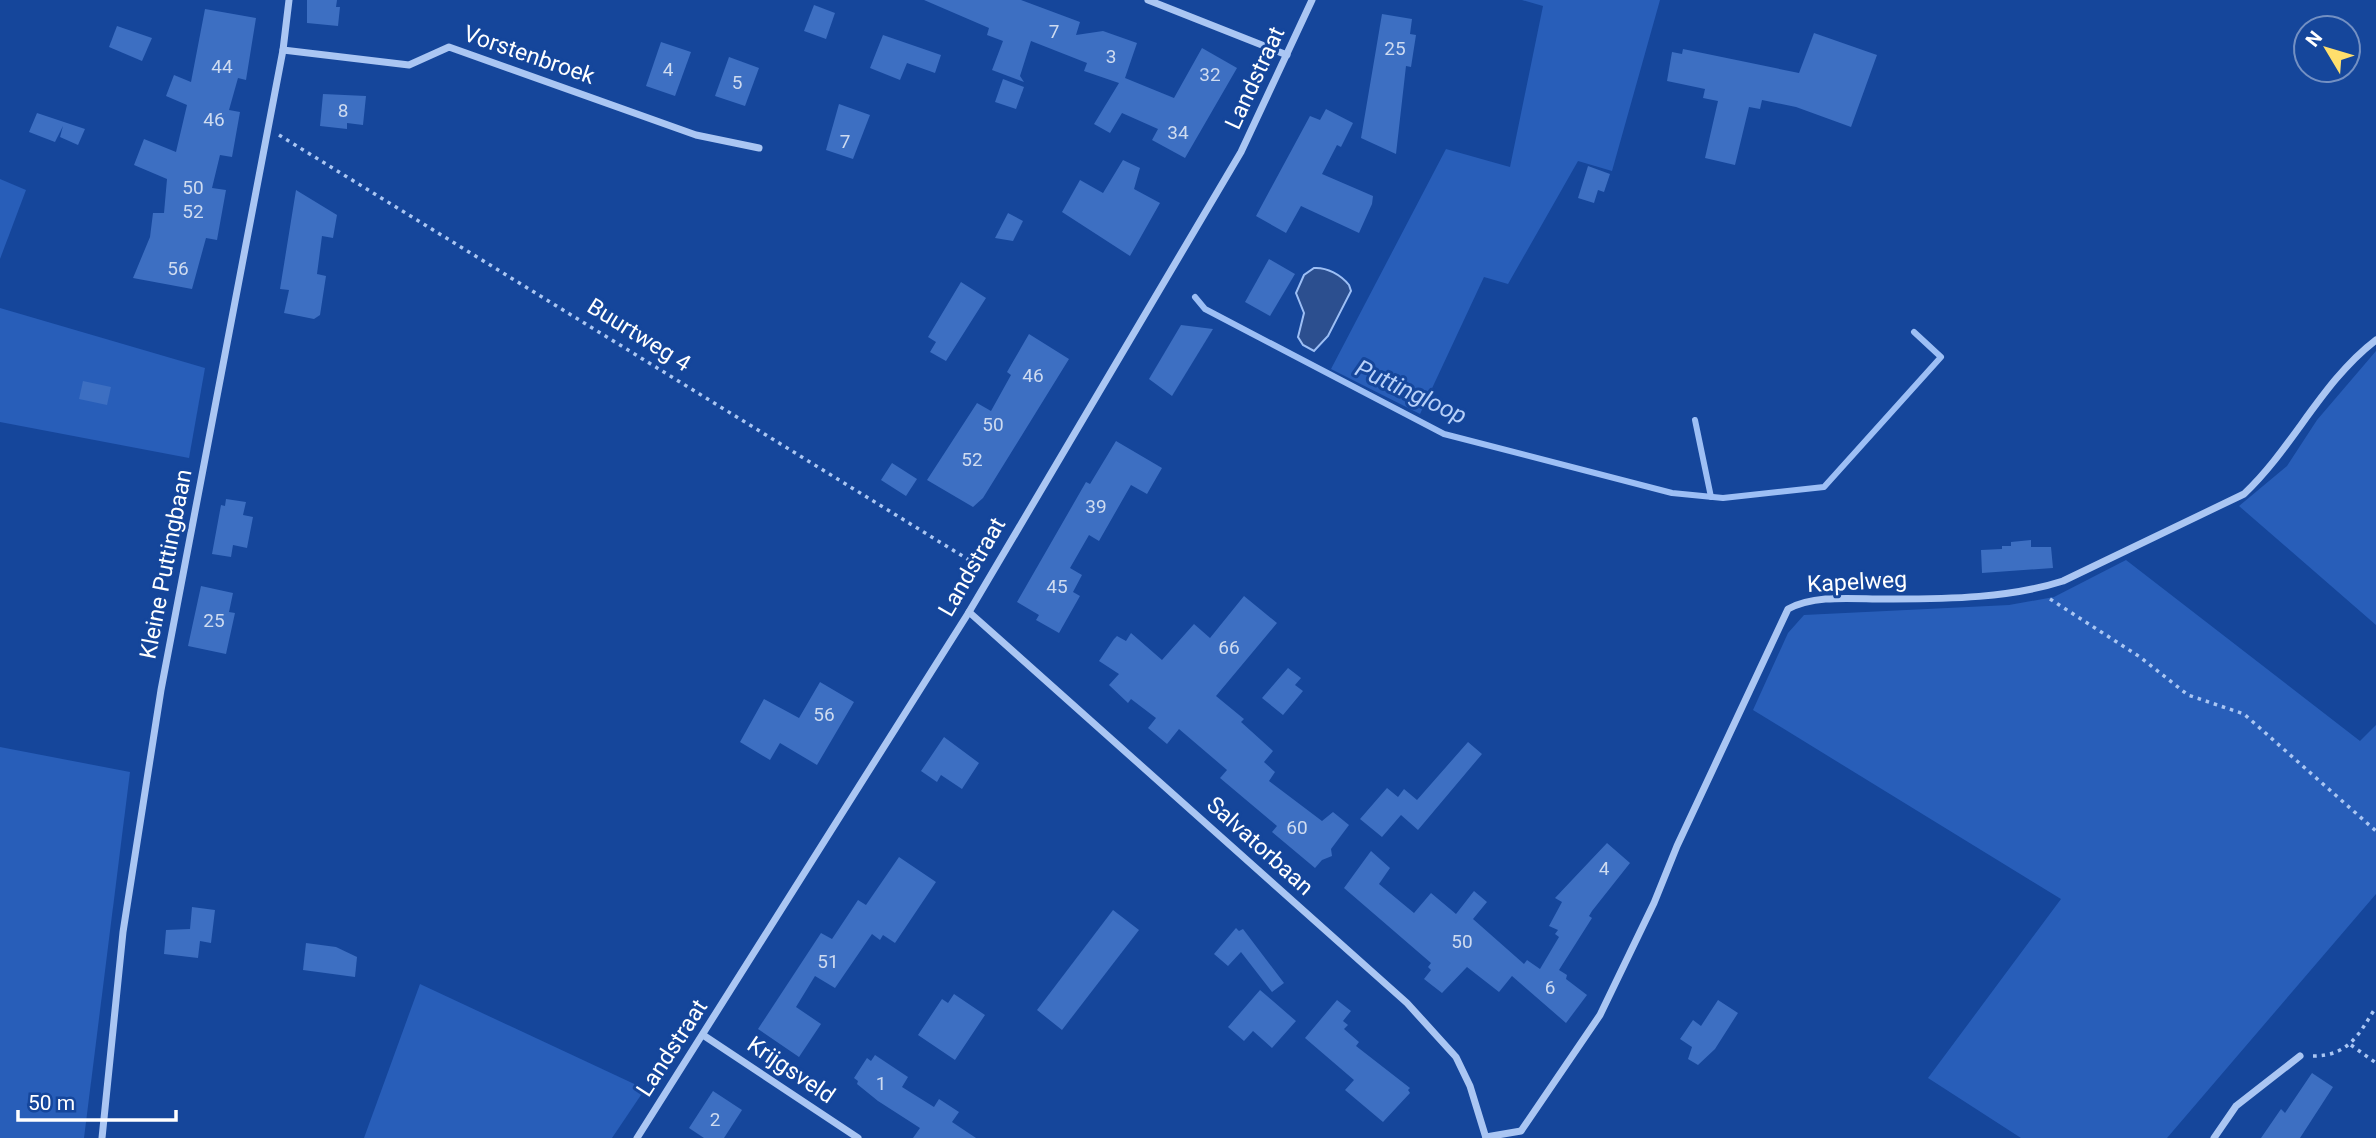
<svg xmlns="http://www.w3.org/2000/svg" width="2376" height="1138" viewBox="0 0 2376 1138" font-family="Roboto,sans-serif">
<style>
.green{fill:#285eb9}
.water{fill:#2c4f8f;stroke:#9dbff5;stroke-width:2}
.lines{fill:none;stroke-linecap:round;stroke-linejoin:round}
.stream{stroke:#9dbff5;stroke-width:6}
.building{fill:#3d6fc2}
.path{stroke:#aac6f3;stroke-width:3.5;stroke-dasharray:3.5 5;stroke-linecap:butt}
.street{stroke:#aac6f3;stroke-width:7}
.labels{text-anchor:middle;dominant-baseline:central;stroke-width:6;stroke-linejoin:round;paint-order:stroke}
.number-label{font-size:19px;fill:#cedbf0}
.street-label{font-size:23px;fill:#fff;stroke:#15469b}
.water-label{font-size:24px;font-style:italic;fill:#b7d0f9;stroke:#15469b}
</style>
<rect width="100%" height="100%" fill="#15469b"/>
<g class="green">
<polygon points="1522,0 1660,0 1612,171 1578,161 1508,284 1484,277 1420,414 1331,369 1446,149 1510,167 1543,6"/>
<polygon points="0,179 26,190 0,259"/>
<polygon points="0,308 205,368 189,458 0,422"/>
<polygon points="2376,351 2376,625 2239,506 2287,466 2317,420"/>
<polygon points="2126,560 2360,741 2376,725 2376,894 2167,1138 2021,1138 1928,1078 2061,899 1753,710 1788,633 1804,615 2009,605 2054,597"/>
<polygon points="0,747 130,772 84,1138 0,1138"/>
<polygon points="420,984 645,1089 612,1138 364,1138"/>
</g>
<path class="water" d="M1314,268C1327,267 1341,275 1349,285L1351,291L1328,336L1314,351L1303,345L1298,337L1304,313L1296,293L1304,275Z"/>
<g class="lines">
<g class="stream">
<polyline points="1195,297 1205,309 1444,434 1672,493 1723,498 1824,487 1941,357 1914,332"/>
<polyline points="1695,420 1711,497"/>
</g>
</g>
<g class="building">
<polygon points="307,0 337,0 336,7 340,7 338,26 307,23"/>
<polygon points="924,0 1021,0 1080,22 1076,35 1103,31 1137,43 1125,78 1174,98 1202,48 1237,68 1185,158 1152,140 1158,129 1122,113 1110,133 1094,124 1119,83 1084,71 1087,63 1031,41 1020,76 1024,82 992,70 1003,41 987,35 989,28"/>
<polygon points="814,5 835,13 826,39 804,31"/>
<polygon points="205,9 256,18 246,80 238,78 229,110 240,112 232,157 220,155 212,188 226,190 217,240 206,238 192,289 133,278 150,237 153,213 164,213 167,179 134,165 144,139 176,152 187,105 166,96 174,75 191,82"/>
<polygon points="1382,14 1412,19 1410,34 1416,35 1411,67 1406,66 1396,154 1361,138"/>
<polygon points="117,26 152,38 142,61 109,47"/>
<polygon points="1814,33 1877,55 1851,127 1796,107 1762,100 1760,109 1749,107 1735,165 1705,158 1718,101 1703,98 1705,89 1667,81 1672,52 1682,54 1683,49 1799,73"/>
<polygon points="883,35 941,55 935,73 907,63 900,80 870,68"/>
<polygon points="661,42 691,52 675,96 646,86"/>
<polygon points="729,57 759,68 745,106 715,96"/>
<polygon points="1003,79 1024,87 1016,109 995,102"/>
<polygon points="323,94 366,96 363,125 347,123 347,129 320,126"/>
<polygon points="839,104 870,115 853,159 826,150"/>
<polygon points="1326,109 1353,123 1341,147 1337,145 1322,174 1373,196 1372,204 1359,233 1301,206 1286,233 1256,216 1310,116 1320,120"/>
<polygon points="37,113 85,129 78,145 60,137 63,126 55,142 29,132"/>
<polygon points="1123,160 1140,168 1134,189 1160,203 1130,256 1062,212 1080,180 1103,193"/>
<polygon points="1588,166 1610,174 1604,192 1598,190 1594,203 1578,198"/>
<polygon points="296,190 337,215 333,238 322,236 317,274 326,276 320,315 314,319 284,313 289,290 280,289"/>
<polygon points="1008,213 1023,221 1013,241 995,238"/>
<polygon points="1269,259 1295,274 1270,316 1245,302"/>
<polygon points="961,282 986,298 946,361 930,352 936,342 928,337"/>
<polygon points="1181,325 1213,329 1172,396 1149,379"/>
<polygon points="1029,334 1069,359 983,498 973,507 927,480 977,403 991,411 1011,375 1007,372"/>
<polygon points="83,381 111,387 107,405 79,399"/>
<polygon points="1116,441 1162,468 1147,494 1131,485 1099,541 1089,535 1070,568 1082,575 1073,592 1080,596 1059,633 1036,620 1039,615 1017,602 1086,482 1090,484"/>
<polygon points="892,463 917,479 906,496 881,480"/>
<polygon points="226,499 246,502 243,515 253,517 247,548 233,545 231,557 212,554 221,505 225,506"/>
<polygon points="2031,540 2031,547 2051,547 2053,568 1982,573 1981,550 2002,549 2002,546 2011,546 2011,542"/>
<polygon points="201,586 233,593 229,612 235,613 226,654 188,646"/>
<polygon points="1244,596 1277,623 1216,696 1244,719 1241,722 1273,751 1264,762 1275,772 1269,781 1322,821 1333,812 1349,825 1331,849 1332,856 1322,860 1315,868 1272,832 1277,826 1220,778 1227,770 1179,729 1167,744 1148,728 1156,718 1131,699 1128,703 1109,685 1119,674 1099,661 1114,639 1117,636 1126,641 1131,633 1162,660 1194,624 1210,638"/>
<polygon points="1288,668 1301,678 1295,685 1303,691 1283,715 1262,698"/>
<polygon points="820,682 854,702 817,765 780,743 770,760 740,742 764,699 799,718"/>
<polygon points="944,737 979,763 962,789 941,775 937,782 921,771"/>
<polygon points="1468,742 1482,754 1418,830 1401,815 1382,837 1360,819 1387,788 1398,797 1404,789 1417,800"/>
<polygon points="1607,843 1630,863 1592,911 1589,916 1592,918 1559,970 1567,975 1566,979 1587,995 1566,1023 1512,976 1499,992 1467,967 1442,993 1424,979 1431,970 1428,967 1431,963 1344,888 1371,851 1390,868 1379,884 1414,913 1431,893 1456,914 1474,891 1487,902 1473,919 1524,964 1527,960 1540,969 1559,937 1555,934 1558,930 1549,926 1562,902 1555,898"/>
<polygon points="899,857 936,882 895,943 883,935 880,940 872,934 835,988 815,976 796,1007 821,1024 799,1057 758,1029 821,933 832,939 858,900 866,905"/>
<polygon points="192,907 215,910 211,943 200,941 198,958 164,954 166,930 190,929"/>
<polygon points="1113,910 1139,930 1062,1030 1037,1010"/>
<polygon points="1236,928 1239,931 1243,929 1284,983 1272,992 1241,952 1228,966 1214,954"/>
<polygon points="306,943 336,947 357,957 355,977 303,970"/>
<polygon points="1260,990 1296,1021 1272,1048 1253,1031 1244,1041 1228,1027"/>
<polygon points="954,994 985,1015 955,1060 918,1035 942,999 948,1003"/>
<polygon points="1337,1000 1351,1011 1343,1021 1348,1025 1344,1029 1359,1042 1356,1046 1410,1088 1408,1090 1410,1093 1383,1122 1345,1090 1354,1080 1305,1038"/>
<polygon points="1718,1000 1738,1013 1715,1049 1698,1065 1688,1059 1692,1047 1680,1039 1693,1020 1701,1026"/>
<polygon points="875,1055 908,1077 902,1087 934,1107 939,1099 959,1112 952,1122 976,1138 913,1138 920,1128 878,1101 857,1084 858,1081 854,1078 867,1058 871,1061"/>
<polygon points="2312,1073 2333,1087 2300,1138 2261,1138 2281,1109 2285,1113"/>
<polygon points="713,1091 742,1110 724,1138 704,1138 689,1128"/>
</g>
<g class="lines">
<g class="path">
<polyline points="279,135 982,568"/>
<polyline points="2050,599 2140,657 2188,695 2244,714 2376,831"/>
<polyline points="2351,1045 2376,1063"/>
<path d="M2313,1056C2349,1056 2359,1034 2376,1007"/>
</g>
<g class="street">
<polyline points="1148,0 1287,55"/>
<polyline points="283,50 409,65 449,47 696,135 759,148"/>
<polyline points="969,612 1407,1003 1456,1057 1470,1086 1486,1138"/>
<polyline points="703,1035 858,1138"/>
<path d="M1486,1137L1521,1131L1600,1015L1654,903L1677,846L1788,609C1818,593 1860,600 1893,599C1949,599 2010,598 2063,581L2244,494C2293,448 2322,381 2376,340"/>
<polyline points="102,1138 123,932 161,690 283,50 289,0"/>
<polyline points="637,1138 969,612 1241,152 1312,0"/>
<polyline points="2214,1138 2236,1106 2300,1056"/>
</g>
</g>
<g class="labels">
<g class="number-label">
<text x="1054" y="31">7</text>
<text x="1395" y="48">25</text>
<text x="1111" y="56">3</text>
<text x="222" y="66">44</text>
<text x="668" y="69">4</text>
<text x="1210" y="74">32</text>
<text x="737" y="82">5</text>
<text x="343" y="110">8</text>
<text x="214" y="119">46</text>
<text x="1178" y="132">34</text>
<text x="845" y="141">7</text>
<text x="193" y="187">50</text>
<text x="193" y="211">52</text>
<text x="178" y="268">56</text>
<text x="1033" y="375">46</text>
<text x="993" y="424">50</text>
<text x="972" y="459">52</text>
<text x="1096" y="506">39</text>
<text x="1057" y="586">45</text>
<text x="214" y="620">25</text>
<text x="1229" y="647">66</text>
<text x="824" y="714">56</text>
<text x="1297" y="827">60</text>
<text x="1604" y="868">4</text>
<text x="1462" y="941">50</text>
<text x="828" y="961">51</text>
<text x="1550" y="987">6</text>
<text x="881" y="1083">1</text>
<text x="715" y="1119">2</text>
</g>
<g class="street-label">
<text transform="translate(529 55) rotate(19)">Vorstenbroek</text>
<text transform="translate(1255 78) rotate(-65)">Landstraat</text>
<text transform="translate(639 335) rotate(32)">Buurtweg 4</text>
<text transform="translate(166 564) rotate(-79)">Kleine Puttingbaan</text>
<text transform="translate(972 567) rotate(-60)">Landstraat</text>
<text transform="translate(1857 582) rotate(-3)">Kapelweg</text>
<text transform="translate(1260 846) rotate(42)">Salvatorbaan</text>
<text transform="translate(672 1048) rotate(-57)">Landstraat</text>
<text transform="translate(791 1070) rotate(34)">Krijgsveld</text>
</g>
<g class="water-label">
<text transform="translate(1411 392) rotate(25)">Puttingloop</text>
</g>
</g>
<g transform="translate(2327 49) rotate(308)"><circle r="33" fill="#15469b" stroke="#7390c3" stroke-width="2"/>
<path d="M0-5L12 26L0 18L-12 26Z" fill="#ffdf6c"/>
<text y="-10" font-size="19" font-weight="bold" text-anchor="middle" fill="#ffffff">N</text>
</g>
<path d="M18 1110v10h158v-10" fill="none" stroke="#ffffff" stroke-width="3.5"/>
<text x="28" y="1110" font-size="21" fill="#ffffff" stroke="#15469b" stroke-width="5" paint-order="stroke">50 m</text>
</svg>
